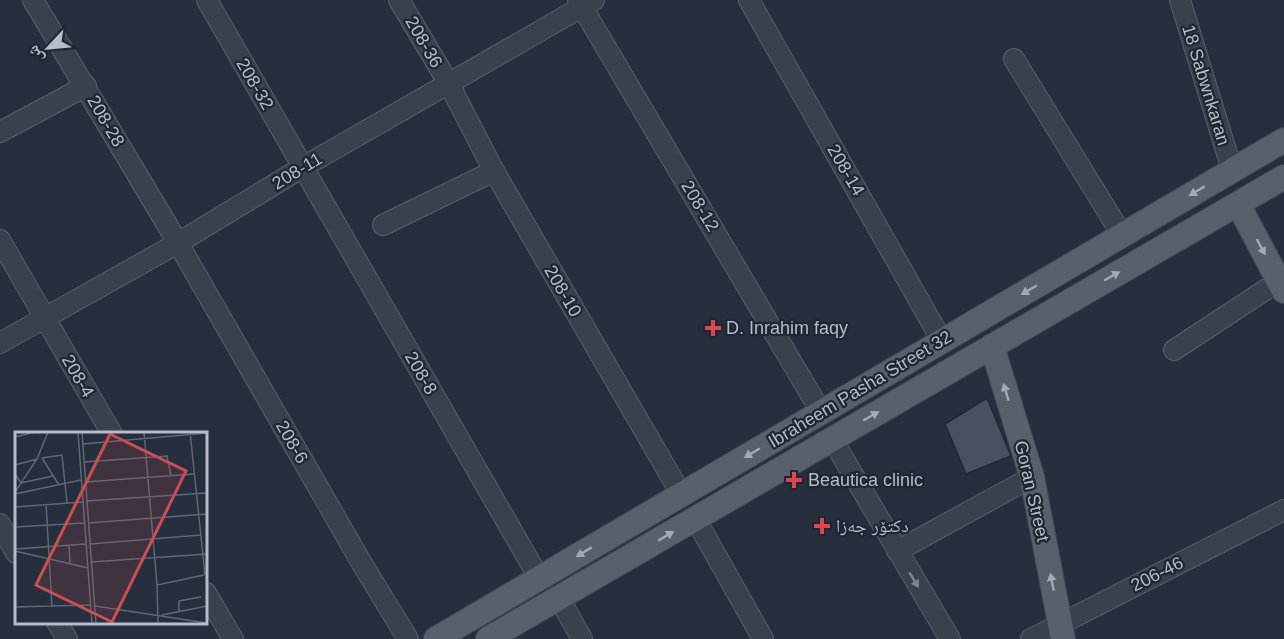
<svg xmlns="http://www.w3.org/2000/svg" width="1284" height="639" viewBox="0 0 1284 639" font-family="Helvetica,'Noto Naskh Arabic',sans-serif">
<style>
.building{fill:#475162;stroke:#212835;stroke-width:1.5}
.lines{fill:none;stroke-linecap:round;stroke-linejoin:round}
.minor-casing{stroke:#585f6c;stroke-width:22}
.major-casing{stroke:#434a57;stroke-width:26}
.minor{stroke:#3a414e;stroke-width:20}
.major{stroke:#58606e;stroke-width:24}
.oneway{fill:#a3aab7}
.oneway2{fill:#7e8592}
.health-dot{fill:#e0444e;stroke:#1f2634;stroke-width:2}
.labels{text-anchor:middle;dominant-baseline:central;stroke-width:4.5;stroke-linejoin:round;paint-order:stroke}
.street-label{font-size:18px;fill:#b6bcc9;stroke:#1f2634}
.poi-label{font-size:18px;fill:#b6bcc9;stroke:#1f2634;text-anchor:start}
.inset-road{fill:none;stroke:#606776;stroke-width:1.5}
.view{fill:#ce4d50;fill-opacity:0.15;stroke:#ce4d50;stroke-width:3}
.inset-edge{fill:none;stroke:#b6bcc9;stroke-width:3}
</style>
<rect width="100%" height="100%" fill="#262f3e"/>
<polygon class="building" points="987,398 1011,456 966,474 945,424"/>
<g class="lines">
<defs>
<g id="minor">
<polyline points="33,0 178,243 361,562 408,639"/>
<polyline points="207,0 539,578"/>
<polyline points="399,0 449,84 494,171 681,494"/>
<polyline points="578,0 821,412"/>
<polyline points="749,0 942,341"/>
<polyline points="1180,0 1232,170"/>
<polyline points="1014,59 1122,235"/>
<polyline points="0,132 86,86"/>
<polyline points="383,225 494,171"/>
<polyline points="0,240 112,434"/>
<polyline points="0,343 178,243 303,167 594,0"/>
<polyline points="1174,350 1279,281"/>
<polyline points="832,439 950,639"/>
<polyline points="695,518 763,639"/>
<polyline points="0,524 16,553"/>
<polyline points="897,551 1032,477"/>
<polyline points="206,593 233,639"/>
<polyline points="559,598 582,639"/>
<polyline points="57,622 67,639"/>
<polyline points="1031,639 1284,510"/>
</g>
<g id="major">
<polyline points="1238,204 1284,291"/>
<polyline points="992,346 1032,477 1063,639"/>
<polyline points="436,639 1284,140"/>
<polyline points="488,639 1284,177"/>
</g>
</defs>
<use href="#minor" class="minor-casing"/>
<use href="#major" class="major-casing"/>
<use href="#minor" class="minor"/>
<use href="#major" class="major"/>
</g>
<defs><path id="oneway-solid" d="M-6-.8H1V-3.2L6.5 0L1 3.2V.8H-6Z" transform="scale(1.5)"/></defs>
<g class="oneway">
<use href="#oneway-solid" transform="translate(1197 191) rotate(149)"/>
<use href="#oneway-solid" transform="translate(1261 247) rotate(62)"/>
<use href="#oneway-solid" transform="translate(1112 276) rotate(-30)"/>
<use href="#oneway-solid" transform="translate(1029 290) rotate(150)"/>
<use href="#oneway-solid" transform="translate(1006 392) rotate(-107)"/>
<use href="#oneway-solid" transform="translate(871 416) rotate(-30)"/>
<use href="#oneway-solid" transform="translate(752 453) rotate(150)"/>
<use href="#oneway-solid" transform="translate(666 536) rotate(-31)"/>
<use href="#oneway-solid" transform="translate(584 552) rotate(149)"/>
<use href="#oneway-solid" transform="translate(1052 582) rotate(-101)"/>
</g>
<use class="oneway2" href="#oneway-solid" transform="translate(914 580) rotate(59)"/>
<g class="health-dot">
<path d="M710 319h6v6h6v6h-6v6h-6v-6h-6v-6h6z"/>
<path d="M791 471h6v6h6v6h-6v6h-6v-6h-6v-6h6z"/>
<path d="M819 517h6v6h6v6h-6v6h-6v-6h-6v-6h6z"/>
</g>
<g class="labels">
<g class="street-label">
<text transform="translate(424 42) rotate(60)">208-36</text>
<text transform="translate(255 84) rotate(60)">208-32</text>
<text transform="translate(1206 85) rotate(73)">18 Sabwnkaran</text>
<text transform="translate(106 121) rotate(60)">208-28</text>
<text transform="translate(846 170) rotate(60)">208-14</text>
<text transform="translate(297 171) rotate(-31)">208-11</text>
<text transform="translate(700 206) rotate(59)">208-12</text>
<text transform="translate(563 291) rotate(60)">208-10</text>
<text transform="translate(421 373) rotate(60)">208-8</text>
<text transform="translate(78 376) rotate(60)">208-4</text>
<text transform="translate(860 389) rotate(-31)">Ibraheem Pasha Street 32</text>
<text transform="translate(292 442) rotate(60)">208-6</text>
<text transform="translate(1032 491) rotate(77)">Goran Street</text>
<text transform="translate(1157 574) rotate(-27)">206-46</text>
</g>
<g class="poi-label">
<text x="726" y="328">D. Inrahim faqy</text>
<text x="808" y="480">Beautica clinic</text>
<text x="836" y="526">دکتۆر جەزا</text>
</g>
</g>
<g transform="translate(15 432)">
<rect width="192" height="192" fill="#262f3e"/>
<path class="inset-road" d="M63,0L77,192M67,0L81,192M129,0L142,153M175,0L190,143M0,5L20,0M68,12L192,1M27,26L47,23L52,71M27,26L44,53M69,30L152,24L156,44M0,33L22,27M0,42L6,51L38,44M70,50L179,42M0,60L22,27L33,0M0,62L66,48M71,69L192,61M31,72L37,174M0,75L68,70M73,91L192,82M0,95L70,91M75,112L186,103M54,113L55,132M1,117L71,112M0,119L73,136M76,130L192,122M80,174L192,191M0,175L75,173M164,180V169L186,165M147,183L192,174M143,192L142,153L189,143"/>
<path class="view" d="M95,2L171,39L97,190L21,153Z"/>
<rect width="192" height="192" class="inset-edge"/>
</g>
<g transform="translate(48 48) rotate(244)" stroke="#1f2634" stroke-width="4.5" paint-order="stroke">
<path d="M0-4.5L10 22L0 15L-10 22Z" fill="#b6bcc9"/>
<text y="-9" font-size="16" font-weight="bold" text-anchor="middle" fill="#b6bcc9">ش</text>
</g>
</svg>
